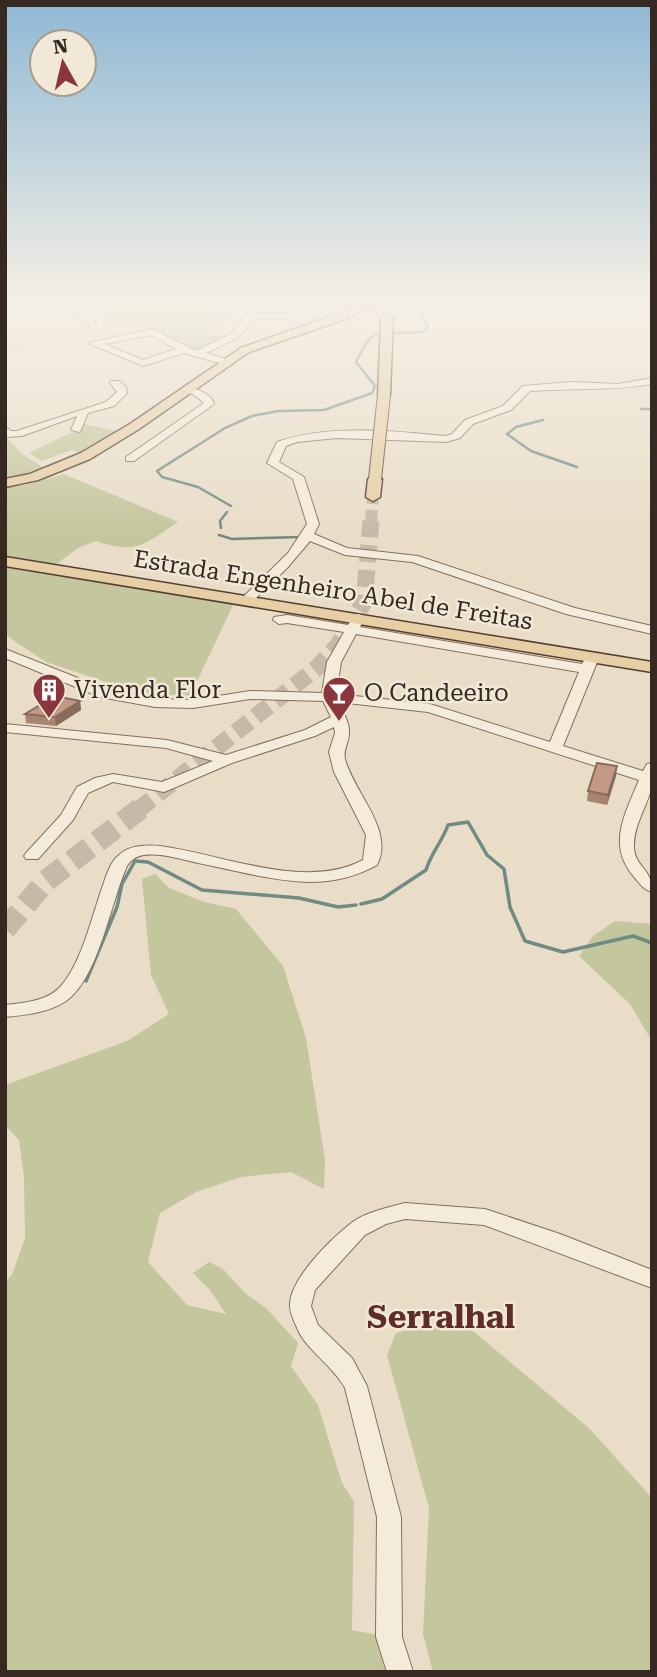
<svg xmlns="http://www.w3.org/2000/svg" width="657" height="1677" viewBox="0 0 657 1677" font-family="'Roboto Serif',serif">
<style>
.farmland{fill:#ded5b6}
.green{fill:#c4c69d}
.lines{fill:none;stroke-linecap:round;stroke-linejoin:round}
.stream-far1{stroke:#708b83;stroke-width:2.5}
.stream{stroke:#708b83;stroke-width:3.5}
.major-tunnel-far2{stroke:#c5b9a7;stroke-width:12;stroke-dasharray:12 6;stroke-linecap:butt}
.major-tunnel-far1{stroke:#c5b9a7;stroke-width:17;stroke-dasharray:17 8;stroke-linecap:butt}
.major-tunnel{stroke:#c5b9a7;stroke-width:22;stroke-dasharray:22 10;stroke-linecap:butt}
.minor-casing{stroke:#83705f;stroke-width:2}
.major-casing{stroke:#523f33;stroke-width:3}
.minor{fill:#f5ebda;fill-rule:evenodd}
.major{fill:#e7cea5;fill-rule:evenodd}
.major-bridge-casing{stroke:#523f33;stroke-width:14;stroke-linecap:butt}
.major-bridge{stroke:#e7cea5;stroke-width:12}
.wall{fill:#a88471}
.shaded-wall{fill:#886b5c}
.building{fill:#c39983;stroke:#886b5c;stroke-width:2}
.labels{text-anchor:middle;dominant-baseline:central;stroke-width:5;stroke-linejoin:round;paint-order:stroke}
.street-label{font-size:24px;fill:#352921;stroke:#f2e8d7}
.poi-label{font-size:24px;fill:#352921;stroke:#f2e8d7;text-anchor:start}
.near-neighbourhood-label{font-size:32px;font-weight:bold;fill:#5d2d26;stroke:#f2e8d7}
</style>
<rect width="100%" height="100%" fill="#e9ddc8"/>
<polygon class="farmland" points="14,326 29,344 20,348 27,353 5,355 5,335 10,327"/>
<g class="green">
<polygon points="115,302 194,302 233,316 205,334 231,337 197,352 142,323 116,327 92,307"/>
<path d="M84,424L117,431L83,453L71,450L42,461L29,453C40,448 69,432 78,431Z"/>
<polygon points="5,436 23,455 51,472 5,480"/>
<path d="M64,474L178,522C144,544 137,555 96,541L78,548L55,565L5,556V487L25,485Z"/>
<polygon points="5,566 234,603 190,696 139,693 46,662 10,638 5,633"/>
<polygon points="155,874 169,888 204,902 236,909 283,966 306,1038 325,1160 324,1189 291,1172 241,1177 196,1192 160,1213 148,1262 187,1305 226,1314 210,1290 193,1273 209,1262 223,1269 246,1294 266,1308 298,1343 291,1366 318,1405 342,1483 354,1502 352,1630 389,1637 400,1672 5,1672 5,1282 12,1275 25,1238 24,1177 19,1140 5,1125 5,1085 127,1041 169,1014 151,975 142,879"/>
<polygon points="615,921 652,924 652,1041 630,1004 579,956 593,936"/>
<polygon points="425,1326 467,1326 590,1429 652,1498 652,1672 433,1672 423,1634 429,1508 387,1355 396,1333"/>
</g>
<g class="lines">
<g class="stream-far1">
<polyline points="641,409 652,409"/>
<polyline points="543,420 516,427 507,434 531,451 577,467"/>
<polyline points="231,506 198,487 162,477 157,471 225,428 252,416 278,411 324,410 372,393 375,386 356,362 366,343 375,334 423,332 428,327 419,310 409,302"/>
<polyline points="221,528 220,521 227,512"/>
<polyline points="219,535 232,539 300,537"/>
</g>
<g class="stream">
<path d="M361,904L382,899L426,870C431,853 442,842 448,825L468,822L487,855L504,869L510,907L525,941L563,952L633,936L652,943"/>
<polyline points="86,981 117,907 122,884 135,861 148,862 202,890 299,898 338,907 356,905"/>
</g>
<polyline class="major-tunnel-far2" points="371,522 373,497"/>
<polyline class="major-tunnel-far1" points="138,810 318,667 338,645 364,602 371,521"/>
<polyline class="major-tunnel" points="5,929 46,881 141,808"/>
<defs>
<g id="minor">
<path d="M62,302C78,302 86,311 96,323L88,325Z"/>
<path d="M194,302C218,302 239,314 264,314C276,314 290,314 302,309C310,306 312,302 321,302C306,320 276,320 254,319L237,338L206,353L229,360V364L226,365L184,353L143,366L88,343L152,329L196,351L231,334L245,318ZM151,335L176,349L143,360L104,344Z"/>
<polygon points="596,302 652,310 652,316 625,313"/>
<path d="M652,378V384C611,391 571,388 530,391L511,410L473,424L460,438L446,442L337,438L297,442L286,446L279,462L304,477L319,524L314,534L347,548L418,556L575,608L652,626V634L566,614L412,562L345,555L310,541L288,567L252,602L247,603L241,599L288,553L307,524L293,479L267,463L277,442C330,424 391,431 445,436L452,434L465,420L503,406L523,386L572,382L618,384Z"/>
<polygon points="111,381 119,381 126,387 127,393 114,406 88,413 80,432 71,430 77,416 22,436 5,437 5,426 11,431 17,431 106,402 117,392 110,383"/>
<path d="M186,387C197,389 211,393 214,404L134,461H126V457L204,403L193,394L182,392L181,390Z"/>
<path d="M359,614L365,618L360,627L582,664L586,657H596L598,660L563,746L643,771L647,764L652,763C652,770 653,778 652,785C648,806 633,825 634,848C636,869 652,867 652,892C644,890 640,884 635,878C606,846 625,814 639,780L428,712L338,702C342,711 350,722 349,733C349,743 343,749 345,759C354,793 395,830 377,865C355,877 334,882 309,882C272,881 234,870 198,863C180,859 162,853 144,855C136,856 131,860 127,866C111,902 100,969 72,996C56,1012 26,1015 5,1017V1005C24,1003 47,1001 60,987C81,965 92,916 102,888C106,877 109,863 119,855C129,845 147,845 160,846C222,854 305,891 363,860L366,835L334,772L329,752L335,733L334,727L315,736L232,763L169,790L164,792L113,782L88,793L73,820L38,859H26L24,856L26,853L61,815L77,787L95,778L113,774L162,782L213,761L166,748L5,732V724L167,740L226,755L305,730L331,717L323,701L250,699L193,708L155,707L100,697L5,658V649L108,690L155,699L193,700L250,691L322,693L327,662L344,632L287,623L279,624L273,620L274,617L287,615L348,625L354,615ZM356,634L579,672L550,742L430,704L336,694L341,662Z"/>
<path d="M405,1203L485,1209L560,1234L652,1270V1288L484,1225L405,1219L386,1224L365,1235L315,1290L311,1306L318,1325L352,1358L367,1386L401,1517L402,1637L413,1672H387L376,1637L377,1517L345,1388C333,1366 306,1349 298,1330C295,1323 289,1312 290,1304C291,1278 330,1240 350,1224C365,1212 386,1208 405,1203Z"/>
</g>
<g id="major">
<polygon points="359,306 365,309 349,318 249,352 139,429 90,459 38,480 5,487 5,479 30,474 81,453 130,424 241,348"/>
<polygon points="374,307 382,307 393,318 390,395 384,399 378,395 381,319 372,309"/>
<polygon points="375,475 382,479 380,497 373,501 366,497 368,479"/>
<polygon points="5,557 652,662 652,672 5,566"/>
</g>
</defs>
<use href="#minor" class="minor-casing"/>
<use href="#major" class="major-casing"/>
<use href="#minor" class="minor"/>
<use href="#major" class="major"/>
<defs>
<polyline id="major-bridge" points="375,479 384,395"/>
</defs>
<use href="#major-bridge" class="major-bridge-casing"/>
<use href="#major-bridge" class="major-bridge"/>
</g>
<g class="wall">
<polygon points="272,302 309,302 308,303"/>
<polygon points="80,701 81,710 56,726 26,723 25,714"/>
<polygon points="617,766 616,776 607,805 587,801 588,791"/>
</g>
<g class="shaded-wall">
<polygon points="80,701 81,710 56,726 55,717"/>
<polygon points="617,766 616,776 607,805 608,795"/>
</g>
<g class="building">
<polygon points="55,696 80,701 55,717 25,714"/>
<polygon points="597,763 617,766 608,795 588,791"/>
</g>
<linearGradient id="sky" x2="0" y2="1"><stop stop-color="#8fb8d4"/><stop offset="0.56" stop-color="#f5f0e6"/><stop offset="1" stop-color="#f5f0e6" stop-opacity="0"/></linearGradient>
<rect width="657" height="537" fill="url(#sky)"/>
<defs>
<symbol id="building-pin" viewBox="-11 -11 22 30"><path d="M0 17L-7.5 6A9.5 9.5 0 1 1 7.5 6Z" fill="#8b363d" stroke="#f2e8d7"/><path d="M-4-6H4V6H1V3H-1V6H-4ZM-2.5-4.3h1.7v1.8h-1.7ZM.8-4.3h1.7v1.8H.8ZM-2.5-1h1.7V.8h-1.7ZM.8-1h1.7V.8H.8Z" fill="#fff"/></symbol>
<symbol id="bar-pin" viewBox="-11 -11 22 30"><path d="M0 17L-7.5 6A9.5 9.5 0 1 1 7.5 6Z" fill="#8b363d" stroke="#f2e8d7"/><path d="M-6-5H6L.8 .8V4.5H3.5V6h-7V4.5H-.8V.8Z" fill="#fff"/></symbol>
</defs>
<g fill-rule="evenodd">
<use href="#building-pin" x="30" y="671" width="38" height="52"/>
<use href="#bar-pin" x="320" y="674" width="38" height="52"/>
</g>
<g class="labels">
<g class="street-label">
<text transform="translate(333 590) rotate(9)">Estrada Engenheiro Abel de Freitas</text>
</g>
<g class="poi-label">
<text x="74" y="690">Vivenda Flor</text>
<text x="364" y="693">O Candeeiro</text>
</g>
<g class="near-neighbourhood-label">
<text x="441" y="1317">Serralhal</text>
</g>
</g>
<rect width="657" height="1677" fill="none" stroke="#352921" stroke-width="14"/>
<g transform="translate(63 63) rotate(352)"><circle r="33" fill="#f2e8d7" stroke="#a69c8e" stroke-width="2"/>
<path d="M0-5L12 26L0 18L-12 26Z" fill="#8b363d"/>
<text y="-10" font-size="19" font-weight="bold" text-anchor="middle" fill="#352921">N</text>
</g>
</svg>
